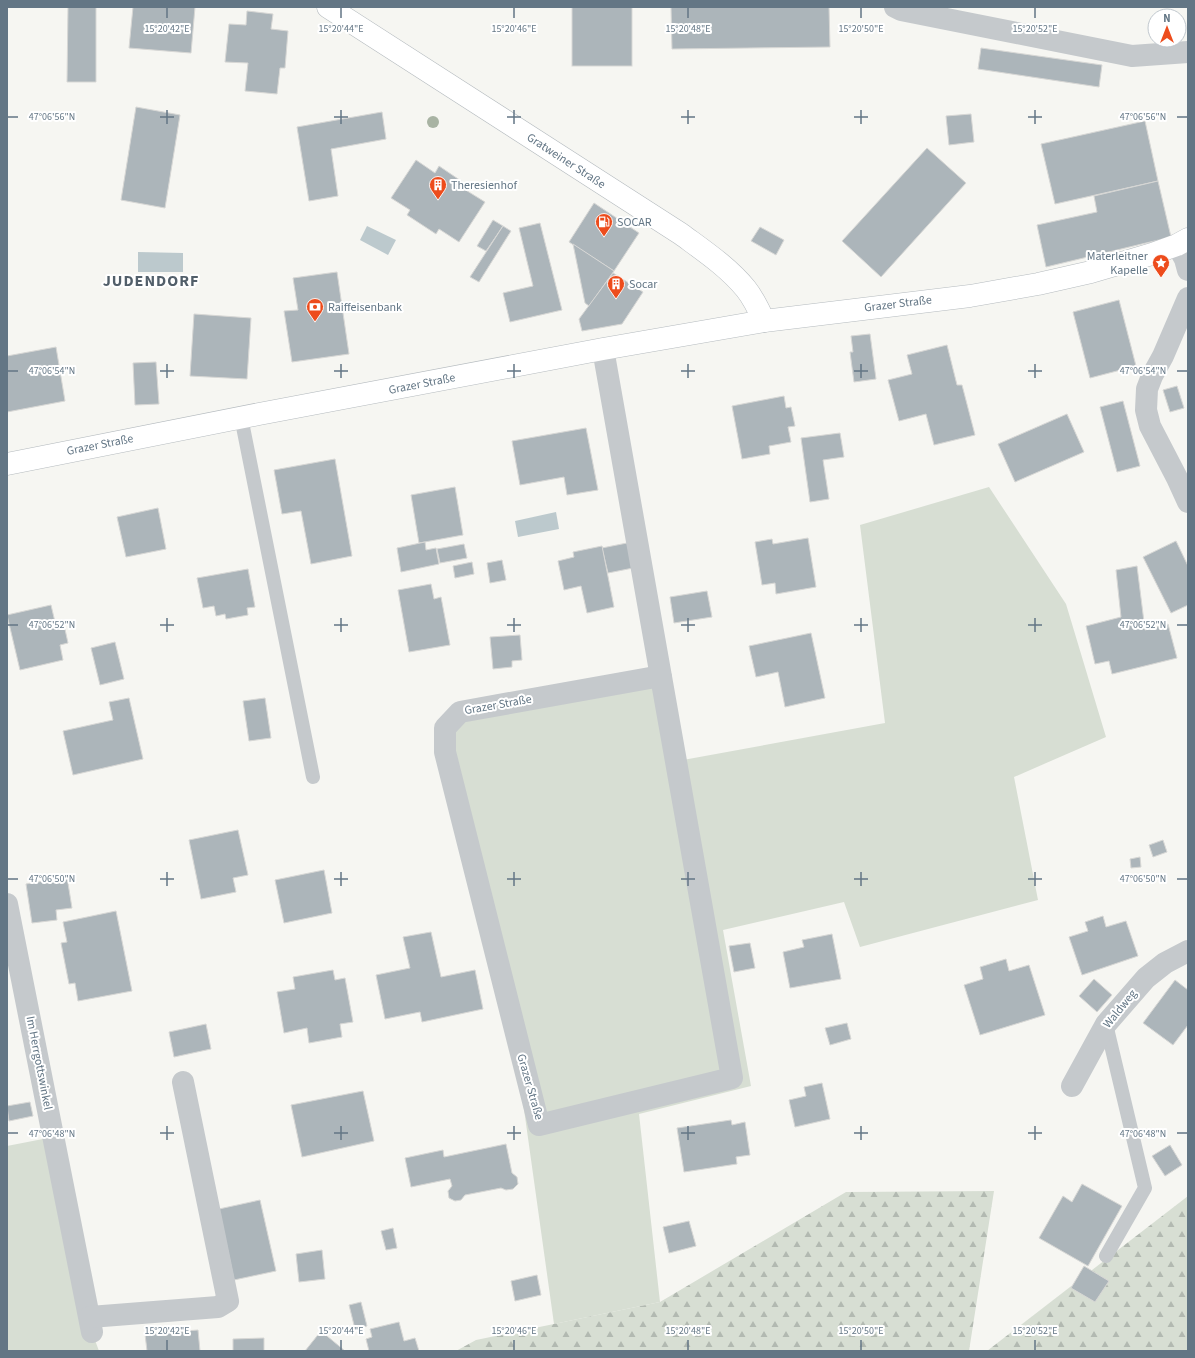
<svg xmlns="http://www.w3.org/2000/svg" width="1195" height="1358" viewBox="0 0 1195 1358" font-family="'Source Sans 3',sans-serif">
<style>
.grass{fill:#d7ded3}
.forest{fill:url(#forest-firs)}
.water{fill:#bcc9cd}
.building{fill:#acb5ba;stroke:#d7d7d5}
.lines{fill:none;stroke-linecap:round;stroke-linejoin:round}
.secondary-casing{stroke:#b5bbbf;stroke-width:23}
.lane{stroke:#c5c9cc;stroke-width:14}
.street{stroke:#c5c9cc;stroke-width:22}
.secondary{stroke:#fff;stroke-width:22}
.tree{fill:#a8b3a3}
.ticks{fill:none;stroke:#637685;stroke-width:1.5}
.labels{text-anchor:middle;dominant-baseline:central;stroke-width:4;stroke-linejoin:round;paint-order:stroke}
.street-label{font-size:12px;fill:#637685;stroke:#fff}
.poi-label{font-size:12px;fill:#637685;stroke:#fff;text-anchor:start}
.district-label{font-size:16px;font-weight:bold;letter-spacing:1px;fill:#525f6a;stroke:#fff}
.ticks-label{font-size:10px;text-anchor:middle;fill:#637685;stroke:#fff;stroke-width:4;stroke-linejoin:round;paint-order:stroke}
</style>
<defs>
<pattern id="forest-firs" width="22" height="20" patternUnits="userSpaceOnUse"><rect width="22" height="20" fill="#d7ded3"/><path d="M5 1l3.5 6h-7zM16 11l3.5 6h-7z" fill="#b2b9b1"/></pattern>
</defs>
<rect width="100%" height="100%" fill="#f6f6f2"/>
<g class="grass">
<polygon points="989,487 1066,604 1106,737 1014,777 1038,900 860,947 844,902 723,930 751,1086 639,1114 660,1302 554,1324 509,1002 461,797 453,730 465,718 656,684 672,762 885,723 860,525"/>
<polygon points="48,1138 92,1332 99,1351 7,1351 7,1146"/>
</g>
<g class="forest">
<polygon points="994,1191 969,1351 456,1351 476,1340 660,1302 846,1192"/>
<polygon points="1188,1196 1188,1351 987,1351"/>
</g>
<g class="water">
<polygon points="367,226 396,240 388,255 360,240"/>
<polygon points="138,252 183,253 183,272 138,272"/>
<polygon points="556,512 559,529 518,537 515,521"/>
</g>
<g class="building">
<polygon points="68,7 96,7 96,82 67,82"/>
<polygon points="133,7 195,7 191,53 129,48"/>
<rect x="572" y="7" width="60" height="59"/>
<polygon points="671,7 829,7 830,47 672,49"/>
<polygon points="247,11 273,14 271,29 288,31 285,68 280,68 277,94 245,91 248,63 225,62 229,24 246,25"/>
<polygon points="981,48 1102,65 1099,87 978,69"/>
<polygon points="136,107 180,115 165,208 121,200"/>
<polygon points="382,112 386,139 331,149 338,196 309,201 297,127"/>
<polygon points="971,114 974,142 949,145 946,116"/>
<polygon points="1145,121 1158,181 1055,204 1041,144"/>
<polygon points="927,148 966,183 881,277 842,241"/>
<polygon points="416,160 435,173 439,166 467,185 464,189 485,202 459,242 439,229 436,234 407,215 410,210 391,198"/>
<polygon points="1158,181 1171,237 1046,267 1037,225 1097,212 1094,196"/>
<polygon points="594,203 639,233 614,271 569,242"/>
<polygon points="493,220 503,226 486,251 477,246"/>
<polygon points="540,223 562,310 510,322 503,293 533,286 519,228"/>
<polygon points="503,226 511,231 479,282 470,277"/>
<polygon points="760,227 784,240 776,255 751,241"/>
<polygon points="573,244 614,271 589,306 585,303"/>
<polygon points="337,272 349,354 292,362 284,311 298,310 293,278"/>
<polygon points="613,273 643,292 622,324 582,331 579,319"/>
<polygon points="1119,300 1136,366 1090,378 1073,312"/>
<polygon points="194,314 251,318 247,379 190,376"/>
<polygon points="870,334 876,379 854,382 850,352 853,352 851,336"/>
<polygon points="947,345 957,385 962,385 975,435 934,445 926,414 899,421 888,380 912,374 907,355"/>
<polygon points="56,347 65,401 7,412 7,356"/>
<polygon points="156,362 159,404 135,405 133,363"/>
<polygon points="1177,386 1184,408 1170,412 1163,390"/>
<polygon points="784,396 786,408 791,407 795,426 788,427 791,442 769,446 770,454 742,459 732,406"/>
<polygon points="1123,401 1140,466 1117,472 1100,407"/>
<polygon points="1067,414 1084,452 1015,482 998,444"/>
<polygon points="586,428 598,490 567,495 564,477 520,485 512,441"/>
<polygon points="840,433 844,457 823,460 829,499 810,502 801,438"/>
<polygon points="335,459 352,556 311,564 301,511 282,514 274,470"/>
<polygon points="455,487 463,535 419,543 411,495"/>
<polygon points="158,508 166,549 126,557 117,517"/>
<polygon points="808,538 816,587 776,594 775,583 762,585 755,542 772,539 773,544"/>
<polygon points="1176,541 1188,566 1188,605 1171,613 1143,557"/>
<polygon points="425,542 426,550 436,548 439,564 401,572 397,548"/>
<polygon points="627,543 633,568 608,573 602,548"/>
<polygon points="464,544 467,558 440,563 437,549"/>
<polygon points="602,546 614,607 587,613 581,586 564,590 558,561 574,557 573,552"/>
<polygon points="502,560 506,580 490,583 487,563"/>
<polygon points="472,562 474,574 455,578 453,566"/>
<polygon points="1137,566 1145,630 1168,624 1177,658 1112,674 1109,661 1095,664 1086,626 1121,617 1116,570"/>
<polygon points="248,569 255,607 247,608 248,615 226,619 225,614 216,616 214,606 203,608 197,578"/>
<polygon points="431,584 434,599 441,597 450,645 409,652 398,590"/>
<polygon points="707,591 712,617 674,623 670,597"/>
<polygon points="51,605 55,622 63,620 68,643 60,645 63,660 20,670 7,615"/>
<polygon points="811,633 825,698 785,707 778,672 756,677 749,646"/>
<polygon points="520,635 522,660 512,661 512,667 493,669 490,637"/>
<polygon points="115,642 124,679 100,685 91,648"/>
<polygon points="129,698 143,759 73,775 63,731 113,720 109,702"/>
<polygon points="265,698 271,738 249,741 243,701"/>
<polygon points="238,830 248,875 233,878 236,892 201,899 189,840"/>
<polygon points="1163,840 1167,852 1153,857 1149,845"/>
<polygon points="1140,857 1141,867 1131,868 1130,859"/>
<polygon points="324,870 332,913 284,923 275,880"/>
<polygon points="67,877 72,908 56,910 57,920 32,923 26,884"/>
<polygon points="116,911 132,991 78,1001 75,983 69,984 61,943 67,942 63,922"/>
<polygon points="1103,916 1106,927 1126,921 1138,956 1082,975 1069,937 1088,931 1085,922"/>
<polygon points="431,932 441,977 475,970 483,1009 422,1022 420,1012 385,1019 376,975 410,968 403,937"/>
<polygon points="832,934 841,979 790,988 783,952 804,947 802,940"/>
<polygon points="750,943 755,968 734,972 729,946"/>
<polygon points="1006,959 1009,971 1029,965 1045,1015 980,1035 964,985 983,979 980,967"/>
<polygon points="333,970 335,980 345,978 353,1022 340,1024 342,1037 309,1043 307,1028 284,1033 277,992 295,989 293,977"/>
<polygon points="1094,979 1112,995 1097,1012 1079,996"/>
<polygon points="1175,980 1188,990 1188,1025 1173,1045 1143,1023"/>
<polygon points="847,1023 851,1039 830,1045 825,1028"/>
<polygon points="206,1024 211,1049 174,1057 169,1032"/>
<polygon points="822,1083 830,1119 795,1127 789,1100 806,1096 804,1087"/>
<polygon points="363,1091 374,1141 302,1157 291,1105"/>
<polygon points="30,1102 33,1116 9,1121 7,1106"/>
<polygon points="731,1120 732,1125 745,1122 750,1155 736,1157 737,1164 684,1172 677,1128"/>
<polygon points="506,1144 512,1173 517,1177 518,1184 513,1189 506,1190 501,1188 465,1195 461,1200 455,1201 449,1198 448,1191 452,1186 450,1179 411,1187 405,1158 443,1150 444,1157"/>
<polygon points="1170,1145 1182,1165 1165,1176 1152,1156"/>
<polygon points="1082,1184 1122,1206 1088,1266 1039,1238 1063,1196 1072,1202"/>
<polygon points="260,1200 276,1271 234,1280 219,1209"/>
<polygon points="689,1221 696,1246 669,1253 663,1227"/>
<polygon points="393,1228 397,1248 386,1250 381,1231"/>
<polygon points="322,1250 325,1279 299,1282 296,1254"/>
<polygon points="1084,1266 1109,1281 1095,1302 1071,1288"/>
<polygon points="537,1275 541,1295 515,1301 511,1281"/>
<polygon points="361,1302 367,1326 355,1329 349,1305"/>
<polygon points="399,1322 404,1341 415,1338 419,1351 369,1351 366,1339 372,1337 370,1329"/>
<polygon points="198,1330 200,1351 147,1351 145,1334"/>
<polygon points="321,1331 345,1351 305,1351"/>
<polygon points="264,1338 264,1351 233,1351 233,1339"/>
</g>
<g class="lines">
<defs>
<g id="secondary">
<path d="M328,7L681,234C704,251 728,267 746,289C754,299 759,310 764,321"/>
<polyline points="7,464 259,414 603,349 764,321 970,296 1038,284 1091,272 1125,262 1152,254 1177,245 1188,239"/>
</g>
</defs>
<use href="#secondary" class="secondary-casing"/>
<g class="lane">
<polyline points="241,417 313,777"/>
<polyline points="1106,1256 1145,1188 1106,1024"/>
</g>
<g class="street">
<polyline points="895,7 901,10 1132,56 1188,52"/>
<polyline points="1177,245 1185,259 1188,270"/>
<polyline points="1188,298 1163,356 1152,376 1147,389 1146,410 1150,426 1177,478 1188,502"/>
<polyline points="603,349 732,1078 539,1125 445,752 445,728 460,712 661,676"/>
<polyline points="7,904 92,1332"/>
<polyline points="1072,1086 1106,1024 1146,978 1165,963 1188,951"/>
<polyline points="90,1317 218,1307 228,1301 183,1082"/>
</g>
<use href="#secondary" class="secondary"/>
</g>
<circle class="tree" cx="433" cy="122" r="6"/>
<path class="ticks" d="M167,8V18M341,8V18M514,8V18M688,8V18M861,8V18M1035,8V18M167,110V124M341,110V124M514,110V124M688,110V124M861,110V124M1035,110V124M8,117H18M160,117H174M334,117H348M507,117H521M681,117H695M854,117H868M1028,117H1042M1177,117H1187M167,364V378M341,364V378M514,364V378M688,364V378M861,364V378M1035,364V378M8,371H18M160,371H174M334,371H348M507,371H521M681,371H695M854,371H868M1028,371H1042M1177,371H1187M167,618V632M341,618V632M514,618V632M688,618V632M861,618V632M1035,618V632M8,625H18M160,625H174M334,625H348M507,625H521M681,625H695M854,625H868M1028,625H1042M1177,625H1187M167,872V886M341,872V886M514,872V886M688,872V886M861,872V886M1035,872V886M8,879H18M160,879H174M334,879H348M507,879H521M681,879H695M854,879H868M1028,879H1042M1177,879H1187M167,1126V1140M341,1126V1140M514,1126V1140M688,1126V1140M861,1126V1140M1035,1126V1140M8,1133H18M160,1133H174M334,1133H348M507,1133H521M681,1133H695M854,1133H868M1028,1133H1042M1177,1133H1187M167,1340V1350M341,1340V1350M514,1340V1350M688,1340V1350M861,1340V1350M1035,1340V1350"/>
<defs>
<symbol id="building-pin" viewBox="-11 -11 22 30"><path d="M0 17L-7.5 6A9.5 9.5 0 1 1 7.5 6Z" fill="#ed4c1c" stroke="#fff"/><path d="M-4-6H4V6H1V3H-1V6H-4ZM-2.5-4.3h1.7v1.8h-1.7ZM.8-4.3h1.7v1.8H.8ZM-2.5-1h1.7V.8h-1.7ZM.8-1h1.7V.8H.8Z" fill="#fff"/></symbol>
<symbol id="fuel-pin" viewBox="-11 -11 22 30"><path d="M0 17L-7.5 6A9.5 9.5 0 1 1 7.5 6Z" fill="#ed4c1c" stroke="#fff"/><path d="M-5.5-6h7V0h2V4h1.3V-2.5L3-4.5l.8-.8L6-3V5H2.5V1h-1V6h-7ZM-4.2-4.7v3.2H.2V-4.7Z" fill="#fff"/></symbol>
<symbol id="sight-pin" viewBox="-11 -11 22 30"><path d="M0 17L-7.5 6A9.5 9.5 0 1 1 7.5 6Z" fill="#ed4c1c" stroke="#fff"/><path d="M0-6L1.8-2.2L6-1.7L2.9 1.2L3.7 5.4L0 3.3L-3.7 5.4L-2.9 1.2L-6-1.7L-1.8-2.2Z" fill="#fff"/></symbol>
<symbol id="bank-pin" viewBox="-11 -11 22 30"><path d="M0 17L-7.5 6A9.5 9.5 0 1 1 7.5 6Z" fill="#ed4c1c" stroke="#fff"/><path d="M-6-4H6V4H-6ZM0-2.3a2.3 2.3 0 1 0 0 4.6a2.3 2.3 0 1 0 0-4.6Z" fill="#fff"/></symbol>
</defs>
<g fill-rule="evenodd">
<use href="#building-pin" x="428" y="175" width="20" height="27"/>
<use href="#fuel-pin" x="594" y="212" width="20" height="27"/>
<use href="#sight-pin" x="1151" y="253" width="20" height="27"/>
<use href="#building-pin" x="606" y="274" width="20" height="27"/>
<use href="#bank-pin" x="305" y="297" width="20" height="27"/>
</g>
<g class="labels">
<g class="street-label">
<text transform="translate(566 161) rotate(33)">Gratweiner Straße</text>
<text transform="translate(898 304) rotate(-7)">Grazer Straße</text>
<text transform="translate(422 384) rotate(-11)">Grazer Straße</text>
<text transform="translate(100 445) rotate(-11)">Grazer Straße</text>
<text transform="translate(498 705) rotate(-10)">Grazer Straße</text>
<text transform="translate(1120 1009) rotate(-51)">Waldweg</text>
<text transform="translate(39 1063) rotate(79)">Im Herrgottswinkel</text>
<text transform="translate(530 1087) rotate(74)">Grazer Straße</text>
</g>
<g class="poi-label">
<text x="451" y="185">Theresienhof</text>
<text x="617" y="222">SOCAR</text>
<text x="1148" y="256" text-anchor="end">Materleitner<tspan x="1148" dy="14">Kapelle</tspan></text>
<text x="629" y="284">Socar</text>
<text x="328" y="307">Raiffeisenbank</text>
</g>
<g class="district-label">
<text x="151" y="281">JUDENDORF</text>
</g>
</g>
<g class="ticks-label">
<text x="167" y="32">15°20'42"E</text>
<text x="341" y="32">15°20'44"E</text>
<text x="514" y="32">15°20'46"E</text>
<text x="688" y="32">15°20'48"E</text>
<text x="861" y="32">15°20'50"E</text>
<text x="1035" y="32">15°20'52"E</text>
<text x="52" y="120">47°06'56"N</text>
<text x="1143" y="120">47°06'56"N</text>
<text x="52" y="374">47°06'54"N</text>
<text x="1143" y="374">47°06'54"N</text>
<text x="52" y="628">47°06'52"N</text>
<text x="1143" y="628">47°06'52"N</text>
<text x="52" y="882">47°06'50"N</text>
<text x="1143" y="882">47°06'50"N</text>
<text x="52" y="1137">47°06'48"N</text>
<text x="1143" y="1137">47°06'48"N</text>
<text x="167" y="1334">15°20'42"E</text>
<text x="341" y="1334">15°20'44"E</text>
<text x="514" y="1334">15°20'46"E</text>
<text x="688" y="1334">15°20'48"E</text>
<text x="861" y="1334">15°20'50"E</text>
<text x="1035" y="1334">15°20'52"E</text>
</g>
<rect width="1195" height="1358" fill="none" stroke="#637685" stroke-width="16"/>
<g transform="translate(1167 28)"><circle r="19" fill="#ffffff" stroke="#c1c8ce"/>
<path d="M0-3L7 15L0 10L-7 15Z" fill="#ed4c1c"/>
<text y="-6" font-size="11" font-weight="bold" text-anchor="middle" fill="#637685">N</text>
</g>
</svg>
